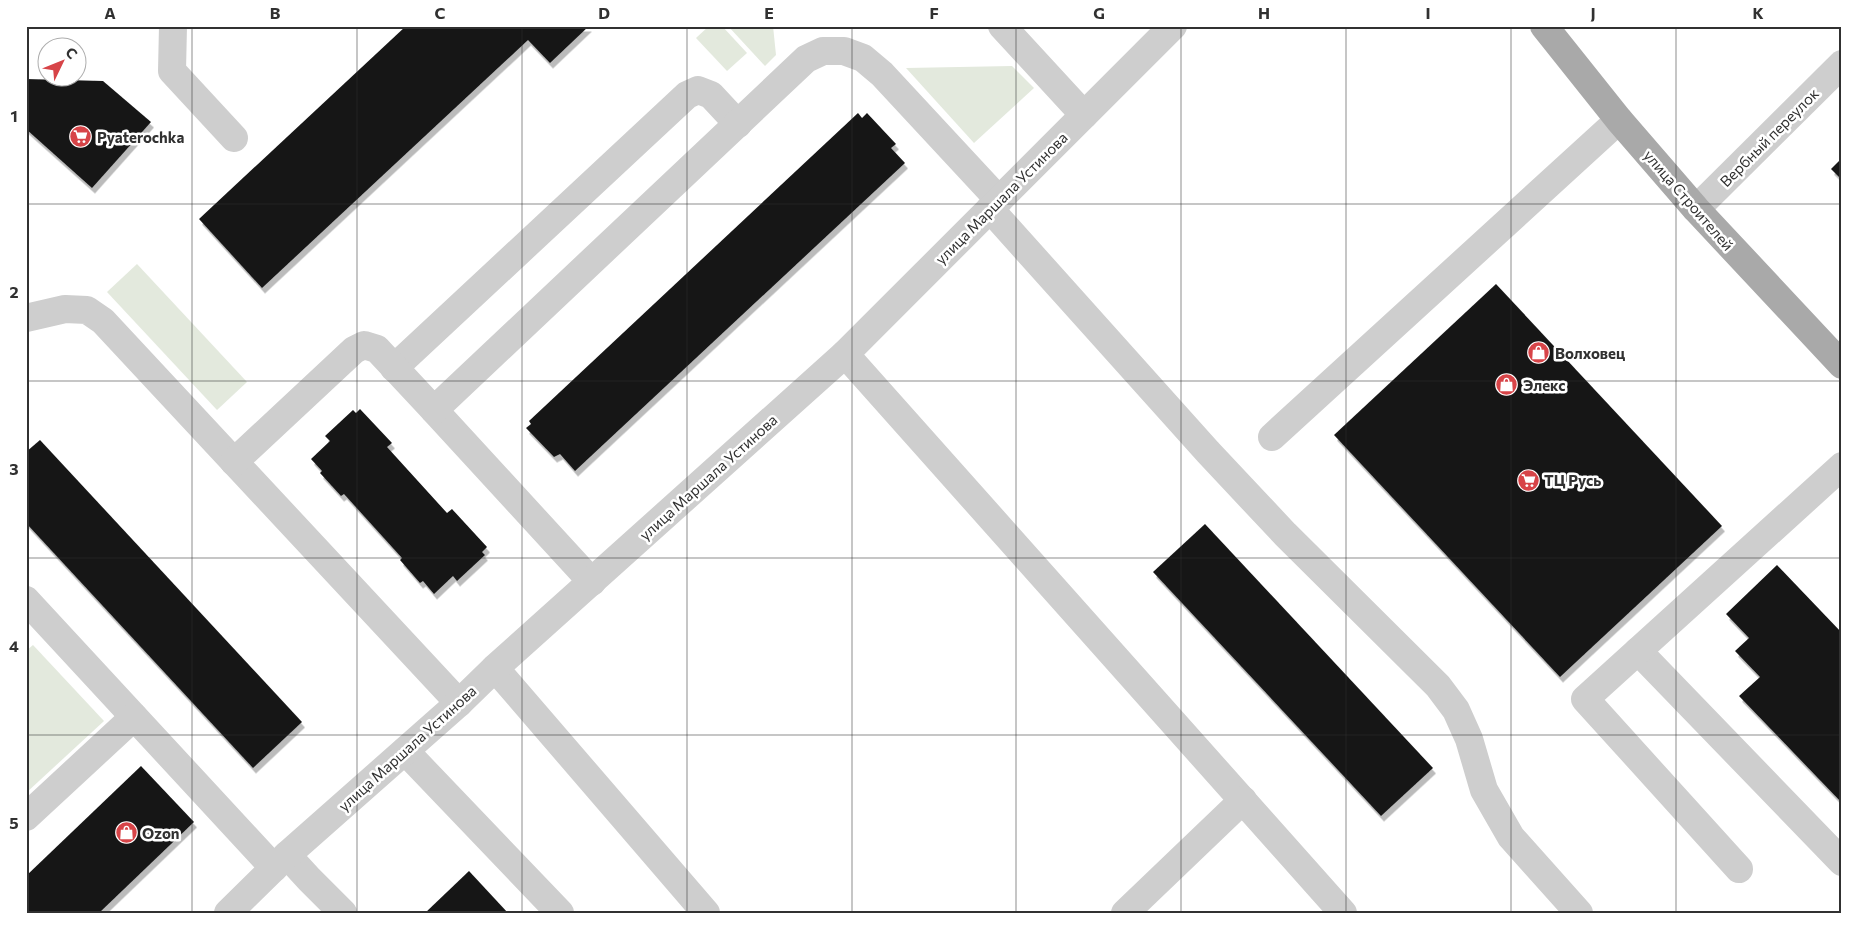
<svg xmlns="http://www.w3.org/2000/svg" width="1868" height="939" viewBox="0 0 1868 939" font-family="Commissioner,sans-serif">
<style>
.green{fill:#e3e9dd}
.building{fill:#181818;filter:url(#shadow)}
.lines{fill:none;stroke-linecap:round;stroke-linejoin:round}
.minor{stroke:#cecece;stroke-width:28}
.major{stroke:#a9a9a9;stroke-width:28}
.grid{fill:none;stroke:#313131;stroke-width:1;stroke-opacity:0.55}
.labels{text-anchor:middle;dominant-baseline:central;stroke-width:5;stroke-linejoin:round;paint-order:stroke}
.poi-label{font-size:15px;font-weight:bold;fill:#313131;stroke:#fff;text-anchor:start}
.street-label{font-size:15px;fill:#313131;stroke:#fff}
.neatline{fill:none;stroke:#313131;stroke-width:2}
.grid-label{font-size:16px;text-anchor:middle;font-weight:bold;fill:#313131}
</style>
<defs>
<filter id="shadow"><feDropShadow dx="3" dy="5.5" stdDeviation="0" flood-color="#0004"/></filter>
</defs>
<rect width="100%" height="100%" fill="#fff"/>
<g class="green">
<polygon points="709,26 722,26 747,53 727,71 696,38"/>
<polygon points="728,26 773,26 776,55 765,66"/>
<polygon points="1012,66 1034,88 974,143 906,68"/>
<polygon points="137,264 247,382 217,410 107,292"/>
<polygon points="33,645 104,721 26,793 26,651"/>
</g>
<g class="building">
<polygon points="406,26 589,26 550,63 528,40 262,288 199,219"/>
<polygon points="26,79 103,81 151,122 92,188 26,129"/>
<polygon points="858,113 862,118 867,113 896,144 891,148 905,163 575,471 560,454 554,457 526,428 531,424 529,421"/>
<polygon points="1842,158 1842,180 1831,169"/>
<polygon points="1496,284 1722,526 1560,677 1334,435"/>
<polygon points="360,409 392,443 387,447 447,513 452,509 487,547 482,552 485,555 457,581 453,576 434,594 423,581 420,583 400,560 402,558 344,494 341,496 320,473 322,471 311,459 330,441 325,436 353,410 356,413"/>
<polygon points="40,440 302,722 253,768 26,523 26,452"/>
<polygon points="1205,524 1433,768 1381,816 1153,572"/>
<polygon points="1777,565 1842,633 1842,803 1739,696 1760,677 1735,651 1749,638 1726,614"/>
<polygon points="141,766 194,822 99,913 26,913 26,876"/>
<polygon points="469,871 508,913 425,913"/>
</g>
<g class="lines">
<g class="minor">
<polyline points="173,26 172,71 234,138"/>
<polyline points="1002,26 1084,115"/>
<polyline points="990,209 1208,452 1285,534 1438,686 1456,710 1469,739 1484,790 1511,837 1579,913"/>
<polyline points="1696,209 1842,64"/>
<polyline points="26,318 65,309 87,310 103,321 459,703"/>
<polyline points="845,354 1343,913"/>
<polyline points="394,368 687,95 698,90 711,95 738,124"/>
<polyline points="434,410 592,582"/>
<polyline points="1272,437 1619,120"/>
<polyline points="234,462 354,350 364,345 377,349 434,410 806,59 823,51 844,51 863,58 882,74 999,200"/>
<polyline points="26,600 274,868"/>
<polyline points="1638,651 1842,862"/>
<polyline points="495,668 706,913"/>
<polyline points="405,751 560,913"/>
<polyline points="26,817 134,717"/>
<polyline points="287,855 309,879 343,913"/>
<polyline points="1739,869 1585,699 1842,466"/>
<polyline points="228,913 287,855 459,703 495,668 845,354 1173,26"/>
<polyline points="1125,913 1243,800"/>
</g>
<polyline class="major" points="1544,26 1619,120 1696,209 1842,365"/>
</g>
<path class="grid" d="M192,26V913M357,26V913M522,26V913M687,26V913M852,26V913M1016,26V913M1181,26V913M1346,26V913M1511,26V913M1676,26V913M26,204H1842M26,381H1842M26,558H1842M26,735H1842"/>
<defs>
<symbol id="supermarket-disc" viewBox="-11 -11 22 22"><circle r="9.5" fill="#d74448" stroke="#fff"/><path d="M-6-5.5h2.5l.6 2H6L4.5 2H-2.5L-4.4-4H-6ZM-1.5 3.2a1.3 1.3 0 1 0 .1 0ZM3 3.2a1.3 1.3 0 1 0 .1 0Z" fill="#fff"/></symbol>
<symbol id="shop-disc" viewBox="-11 -11 22 22"><circle r="9.5" fill="#d74448" stroke="#fff"/><path d="M-5-2.5h2.3a2.7 3.5 0 0 1 5.4 0H5L5.5 6h-11ZM-1.5-2.5h3a1.5 2.3 0 0 0-3 0Z" fill="#fff"/></symbol>
</defs>
<g fill-rule="evenodd">
<use href="#supermarket-disc" x="68" y="124" width="25" height="25"/>
<use href="#shop-disc" x="1526" y="340" width="25" height="25"/>
<use href="#shop-disc" x="1494" y="372" width="25" height="25"/>
<use href="#supermarket-disc" x="1516" y="468" width="25" height="25"/>
<use href="#shop-disc" x="114" y="820" width="25" height="25"/>
</g>
<g class="labels">
<g class="poi-label">
<text x="97" y="137">Pyaterochka</text>
<text x="1555" y="353">Волховец</text>
<text x="1523" y="385">Элекс</text>
<text x="1544" y="480">ТЦ Русь</text>
<text x="142" y="833">Ozon</text>
</g>
<g class="street-label">
<text transform="translate(1769 137) rotate(-45)">Вербный переулок</text>
<text transform="translate(1001 198) rotate(-45)">улица Маршала Устинова</text>
<text transform="translate(1689 200) rotate(49)">улица Строителей</text>
<text transform="translate(708 477) rotate(-42)">улица Маршала Устинова</text>
<text transform="translate(407 748) rotate(-42)">улица Маршала Устинова</text>
</g>
</g>
<rect width="1868" height="939" fill="none" stroke="#ffffff" stroke-width="55"/>
<g transform="translate(62 62) rotate(47)"><circle r="24" fill="#ffffff" stroke="#adadad"/>
<path d="M0-4L9 19L0 12L-9 19Z" fill="#d74448"/>
<text y="-8" font-size="14" font-weight="bold" text-anchor="middle" fill="#313131">С</text>
</g>
<rect x="28" y="28" width="1812" height="884" class="neatline"/>
<g class="grid-label">
<text x="110" y="19">A</text>
<text x="275" y="19">B</text>
<text x="440" y="19">C</text>
<text x="604" y="19">D</text>
<text x="769" y="19">E</text>
<text x="934" y="19">F</text>
<text x="1099" y="19">G</text>
<text x="1264" y="19">H</text>
<text x="1428" y="19">I</text>
<text x="1593" y="19">J</text>
<text x="1758" y="19">K</text>
<text x="14" y="122">1</text>
<text x="14" y="298">2</text>
<text x="14" y="475">3</text>
<text x="14" y="652">4</text>
<text x="14" y="829">5</text>
</g>
</svg>
